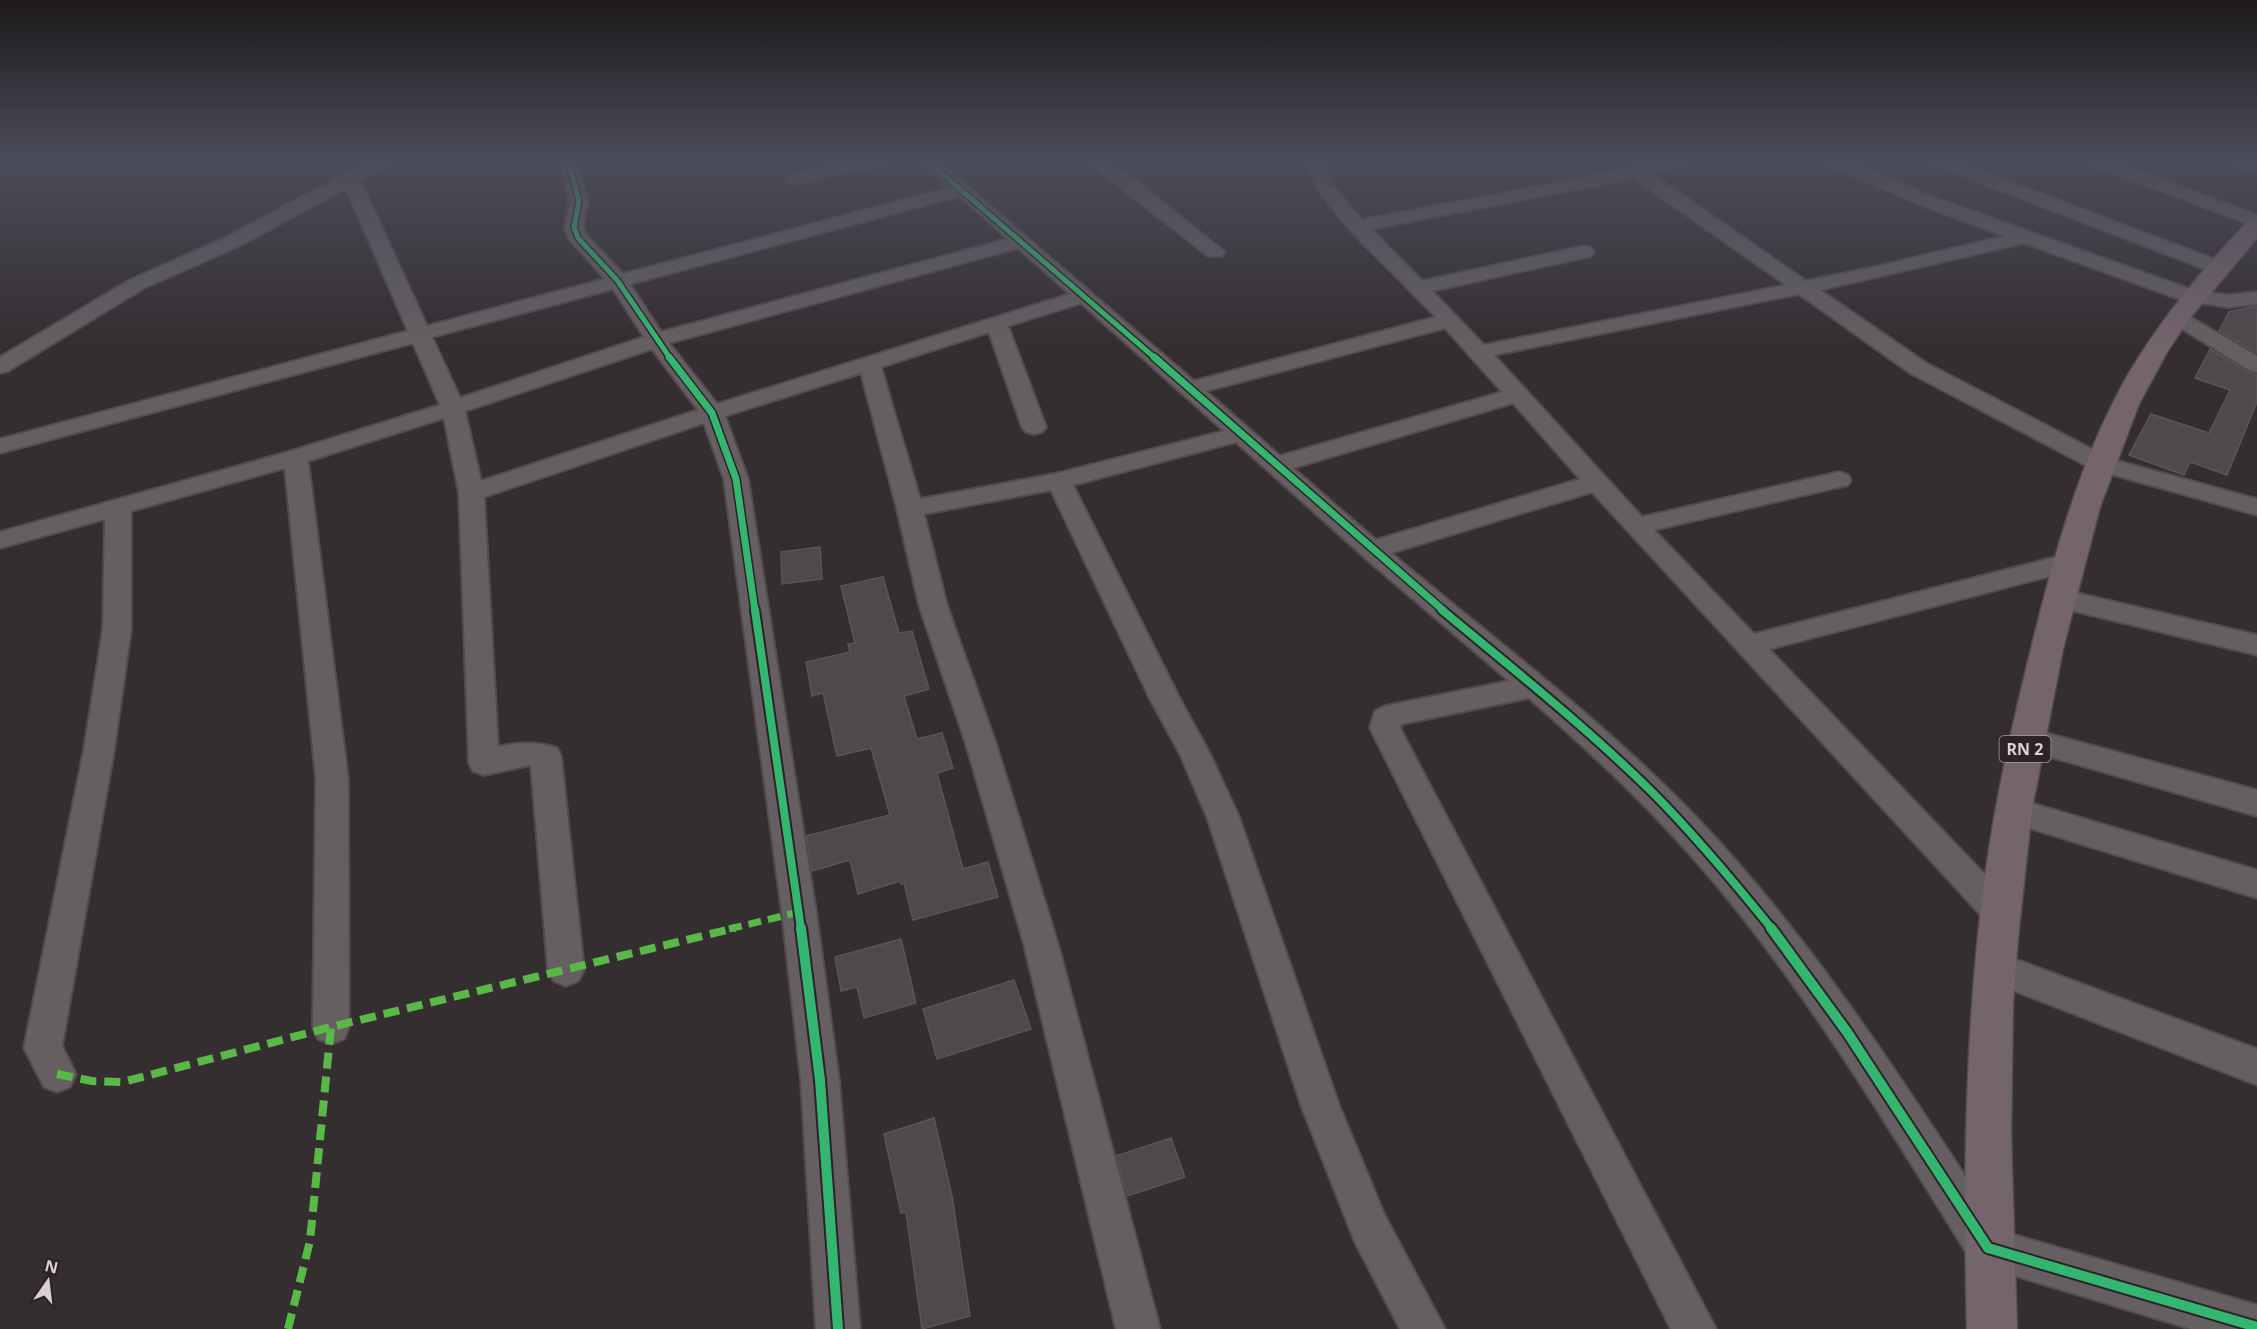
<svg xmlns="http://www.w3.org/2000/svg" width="2257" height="1329" viewBox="0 0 2257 1329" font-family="'Noto Sans',sans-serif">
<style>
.building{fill:#4e494c;stroke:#5b5457;stroke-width:1.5}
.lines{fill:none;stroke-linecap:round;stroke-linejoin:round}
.minor-casing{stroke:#524b4e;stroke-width:4}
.trunk-casing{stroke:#524b4e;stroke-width:3}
.minor{fill:#655f62;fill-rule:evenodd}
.trunk{fill:#74646c;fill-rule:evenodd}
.quiet-far1{stroke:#58b947;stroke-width:7;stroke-dasharray:13 7;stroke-linecap:butt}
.quiet{stroke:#58b947;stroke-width:8;stroke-dasharray:16 8;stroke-linecap:butt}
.cycleway-far3-casing{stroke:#2e2127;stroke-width:8}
.cycleway-far2-casing{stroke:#2e2127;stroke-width:10}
.cycleway-far1-casing{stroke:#2e2127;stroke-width:12}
.cycleway-casing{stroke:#2e2127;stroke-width:14}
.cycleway-far3{stroke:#33b770;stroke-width:5}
.cycleway-far2{stroke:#33b770;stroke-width:7}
.cycleway-far1{stroke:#33b770;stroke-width:8}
.cycleway{stroke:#33b770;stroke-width:10}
.labels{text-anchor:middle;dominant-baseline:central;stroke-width:4.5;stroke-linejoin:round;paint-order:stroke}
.shield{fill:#2e2127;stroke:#a69c9f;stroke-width:1.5}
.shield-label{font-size:16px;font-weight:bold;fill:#d9d0d3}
</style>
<rect width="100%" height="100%" fill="#352e31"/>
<g class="building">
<polygon points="2257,306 2257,353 2219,331 2229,312"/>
<polygon points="2210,349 2248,372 2257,374 2257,402 2227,475 2190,462 2184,475 2129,455 2151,414 2209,433 2230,390 2195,378"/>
<polygon points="820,547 822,579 782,584 781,552"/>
<polygon points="883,577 899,633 912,631 929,689 904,696 917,739 942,733 953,768 937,773 963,869 988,862 998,897 913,920 904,883 901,884 900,881 858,894 850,860 812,871 806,836 890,815 871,748 837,756 823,693 812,696 806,662 850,652 848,644 855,643 841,586"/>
<polygon points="901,939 916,1003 864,1018 857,987 841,991 835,957"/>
<polygon points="1014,980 1031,1029 937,1059 923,1009"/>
<polygon points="934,1118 952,1196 970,1316 922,1329 906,1212 901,1213 884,1134"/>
<polygon points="1171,1138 1185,1177 1127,1196 1116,1156"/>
</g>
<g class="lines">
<defs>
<g id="minor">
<path d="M376,157H398L395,161L360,180L427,326L605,279L568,238L565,227L570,201L561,167L564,163H576L579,167L588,201L583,227L587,236L623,274L949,188L914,157H933L1194,381L1436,317L1350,230L1320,193L1304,157H1320L1334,187L1362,220L1622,170L1670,157H1697L1695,161L1651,173L1806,281L1879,266L2005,236L1921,205L1820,161L1817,157H1840L1933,197L2195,291L2229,295L2257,292V304L2229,307L2185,301L2024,243L1820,290L1926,363L2111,459L2257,499V515L2093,469L1910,373L1799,294L1494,355L1642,517L1839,472L1848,475L1851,480L1848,485L1654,530L1754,634L2068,554L2077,557L2081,563L2077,569L1769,649L2012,903L2017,913L2012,923L2000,928L1988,923L1592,492L1391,553C1495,640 1604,721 1698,819C1816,943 1908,1089 2001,1231L2257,1305V1329H2191L1973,1263C1893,1135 1815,1004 1718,887C1661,818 1596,757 1529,698L1402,724L1400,728L1716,1329H1671L1370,728L1375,711L1385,706L1509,681L1372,564L1236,442L1073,485L1180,699L1210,754L1239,817L1339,1105L1384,1214L1445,1329H1400L1355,1242L1301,1105L1207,817L1180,754L1150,699L1051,490L924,514L947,605L996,744L1058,944L1160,1329H1116L1024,944L966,744L919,605L897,509L861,373L725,416L748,479L816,912L839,1080L860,1329H816L801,1080L782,912L724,479L704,423L484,497L498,747C520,742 535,741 557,748L561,756L584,970L578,981L566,986L554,981L548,970L531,765L484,775L473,771L469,763L459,493L444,418L308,461L348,779L349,1027L344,1039L331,1044L318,1039L313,1027L316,779L285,468L131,511V629L114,750L62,1046L76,1074L70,1087L57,1092L44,1087L24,1048L84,750L103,629L105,519L0,548V532L288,452L440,405L413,343L0,453V439L408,331L346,188L239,246L144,288L8,371L0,373V357L130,280L225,238ZM1634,178L1786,285L1484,345L1432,291L1591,256L1594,252L1591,248L1584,246L1422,281L1371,229ZM959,196L1008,239L661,332L630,284ZM1018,248L1070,294L717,404L669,343ZM613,289L644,337L460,398L432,337ZM1081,303L1224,431L1059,473L920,499L881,367L989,332L1022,427L1026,432L1034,434L1042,432L1046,427L1008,326ZM1445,328L1502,392L1280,456L1206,391ZM652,349L698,410L481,481L465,411ZM1513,403L1580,479L1376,540L1293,468Z"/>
<polygon points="870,157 901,157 898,161 795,184 789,183 786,179 789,175"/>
<polygon points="1081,157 1100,157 1136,181 1225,252 1222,256 1208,256"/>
<polygon points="1921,157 1945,157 2224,263 2227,267 2224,271 2210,271 1924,161"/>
<polygon points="2078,157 2102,157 2257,215 2257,227 2081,161"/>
<polygon points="2219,157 2245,157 2257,160 2257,171 2222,161"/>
<polygon points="2178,312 2185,314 2257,356 2257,372 2249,370 2171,322 2168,318 2171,314"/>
<polygon points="2059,589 2257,635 2257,655 2049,605 2045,598 2049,591"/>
<polygon points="2027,728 2257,790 2257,816 2016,747 2012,739 2016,731"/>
<polygon points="2014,798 2257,870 2257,898 2003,820 1998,811 2003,802"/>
<polygon points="1996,952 2257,1049 2257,1085 1984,979 1978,968 1984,957"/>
</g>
<path id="trunk" d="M2257,218V238L2189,319L2167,352L2139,404L2100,507L2063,649L2032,809L2018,938L2013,1003L2011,1134L2017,1329H1967C1963,1177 1965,1026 1985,876C1996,794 2015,713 2035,633C2057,544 2083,453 2129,373C2162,317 2205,267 2249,220Z"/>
</defs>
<use href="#minor" class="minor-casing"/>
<use href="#trunk" class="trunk-casing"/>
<use href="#minor" class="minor"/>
<use href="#trunk" class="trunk"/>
<polyline class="quiet-far1" points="729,929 799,912"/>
<g class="quiet">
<polyline points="57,1074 92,1081 123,1082 331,1027 735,928"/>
<polyline points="288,1329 310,1241 331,1027"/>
</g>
<defs>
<g id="cycleway-far3">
<polyline points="923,157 1155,358"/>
<polyline points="570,167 579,201 574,227 578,238 617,280 670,358"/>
</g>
<g id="cycleway-far2">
<polyline points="669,357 712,413 736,479 755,611"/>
<polyline points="1154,357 1444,611"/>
</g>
<g id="cycleway-far1">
<polyline points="755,610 801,929"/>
<path d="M1442,610C1513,669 1586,727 1652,792C1695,835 1734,882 1772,929"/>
</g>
<g id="cycleway">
<polyline points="801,928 820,1080 838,1329"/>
<polyline points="1771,928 1847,1032 1988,1248 2257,1327"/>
</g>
</defs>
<use href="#cycleway-far3" class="cycleway-far3-casing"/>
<use href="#cycleway-far2" class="cycleway-far2-casing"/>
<use href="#cycleway-far1" class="cycleway-far1-casing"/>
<use href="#cycleway" class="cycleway-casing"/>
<use href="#cycleway-far3" class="cycleway-far3"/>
<use href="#cycleway-far2" class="cycleway-far2"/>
<use href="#cycleway-far1" class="cycleway-far1"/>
<use href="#cycleway" class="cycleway"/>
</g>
<linearGradient id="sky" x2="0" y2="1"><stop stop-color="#1d191b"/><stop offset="0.46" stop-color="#4b4c5a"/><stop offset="1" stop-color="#4b4c5a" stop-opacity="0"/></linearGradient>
<rect width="2257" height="343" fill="url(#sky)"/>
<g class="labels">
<rect class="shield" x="1999.5" y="736" width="51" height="26" rx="4.5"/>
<g class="shield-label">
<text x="2025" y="749">RN 2</text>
</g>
</g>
<g transform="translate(48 1281) rotate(14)" stroke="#2e2127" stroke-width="4.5" paint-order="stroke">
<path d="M0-4.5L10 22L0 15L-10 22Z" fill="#d9d0d3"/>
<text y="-9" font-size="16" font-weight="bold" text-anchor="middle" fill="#d9d0d3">N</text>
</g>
</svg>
